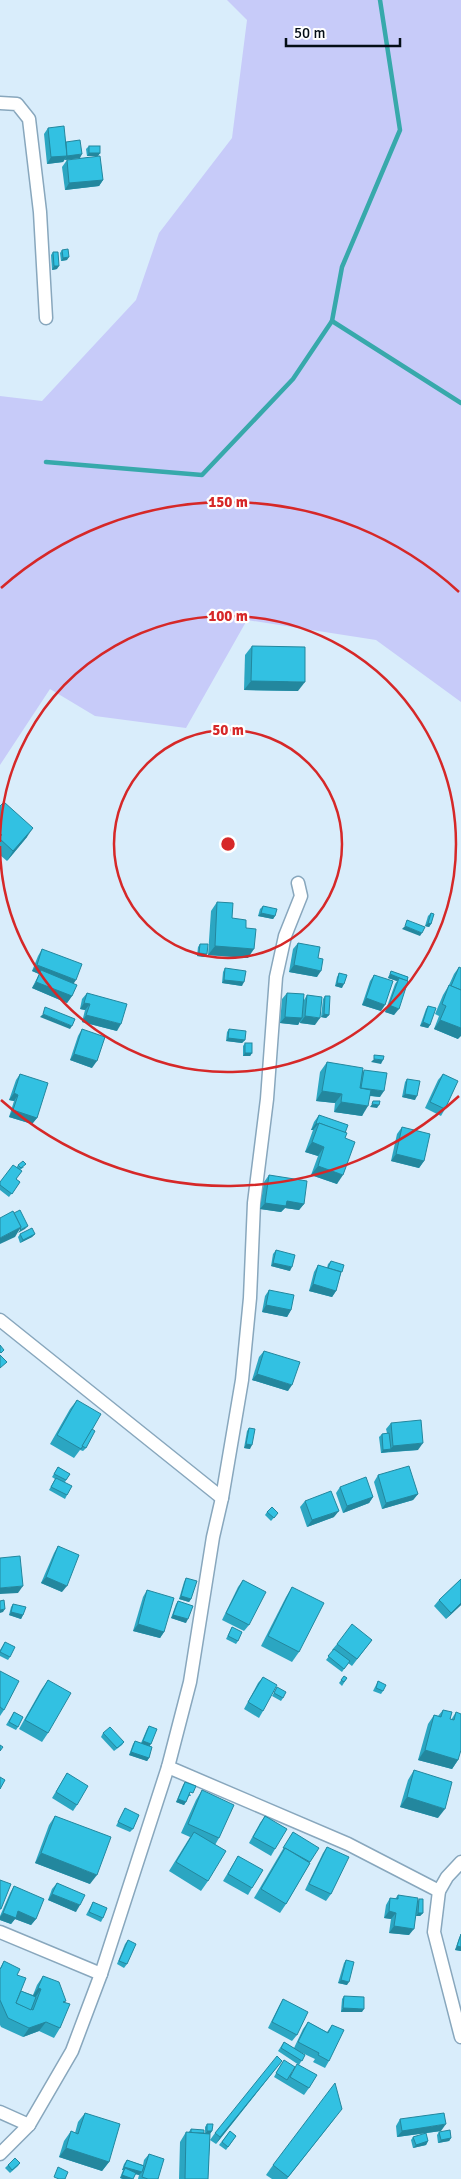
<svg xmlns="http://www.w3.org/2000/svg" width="461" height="2179" viewBox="0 0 461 2179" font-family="Signika,sans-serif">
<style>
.green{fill:#c7cbf9}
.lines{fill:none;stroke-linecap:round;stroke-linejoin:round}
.stream{stroke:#37a9ab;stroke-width:4.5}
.street-casing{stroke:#88a7bd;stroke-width:15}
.street{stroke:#fff;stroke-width:12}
.wall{fill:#2ba6c2}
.shaded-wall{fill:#23879e}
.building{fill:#32c1e2;stroke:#23879e}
.ring{fill:none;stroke:#d62828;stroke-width:2.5}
.centre{fill:#d62828;stroke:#fff;stroke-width:2.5}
.ring-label{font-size:15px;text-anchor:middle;font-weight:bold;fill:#d62828;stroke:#fff;stroke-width:4.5;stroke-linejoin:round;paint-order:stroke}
</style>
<rect width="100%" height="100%" fill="#d9edfb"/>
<polygon class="green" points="227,0 461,0 461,702 376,640 247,620 186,728 95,716 50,689 0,765 0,396 42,401 136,300 159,233 232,138 247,20"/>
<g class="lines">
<g class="stream">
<polyline points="332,321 461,403"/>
<polyline points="46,462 202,475 293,379 332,321 342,267 400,130 380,0"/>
</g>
<defs>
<g id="street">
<polyline points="0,103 17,104 29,119 40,212 46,318"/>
<polyline points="0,1320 222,1498"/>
<polyline points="168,1767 348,1844 439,1891"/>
<polyline points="461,1862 447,1877 439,1891 434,1932 461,2037"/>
<polyline points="0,1932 101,1974"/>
<polyline points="0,2112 29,2125"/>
<polyline points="0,2154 29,2125 72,2051 101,1974 168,1767 190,1682 213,1537 222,1498 242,1380 250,1298 254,1203 267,1099 276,977 285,936 301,896 298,883"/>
</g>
</defs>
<use href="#street" class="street-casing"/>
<use href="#street" class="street"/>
</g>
<g class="wall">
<polygon points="48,128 66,142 80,158 65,160 65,159 63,162 47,164 44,134"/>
<polygon points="89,146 100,153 98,156 87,156 86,149"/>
<polygon points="67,160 103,180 99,186 65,190 62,167"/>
<polygon points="62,250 67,260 61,261 60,253"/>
<polygon points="53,252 57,269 52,270 51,255"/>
<polygon points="252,646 298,691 244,690 245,655"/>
<polygon points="0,806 27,837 7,861 0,855"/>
<polygon points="217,902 232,918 246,928 248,958 208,955 211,911"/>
<polygon points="263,906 275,916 273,919 258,916 260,909"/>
<polygon points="431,913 431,924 429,927 425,926 428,916"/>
<polygon points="298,943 318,958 317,977 289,972 293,949"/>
<polygon points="200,944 205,957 197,956 198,947"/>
<polygon points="42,949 74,983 72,996 67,1003 32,988 39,974 32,971 38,956"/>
<polygon points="459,967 458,1039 434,1029 439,1016 435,1014 443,995 449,985 454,974"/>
<polygon points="225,968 242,986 222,983 223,972"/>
<polygon points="391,971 408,977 394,1015 385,1012 395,984 397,981 388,978"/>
<polygon points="339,973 342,988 335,986 337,977"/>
<polygon points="374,975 381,1011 362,1005 370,981"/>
<polygon points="87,993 117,1031 82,1022 85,1010 80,1009 82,999"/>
<polygon points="287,993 304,1000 307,995 315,1025 300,1023 300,1021 298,1025 280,1023 282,999"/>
<polygon points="325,996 329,1015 326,1018 321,1017 323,999"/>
<polygon points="428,1006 430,1025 428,1028 420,1026 426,1009"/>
<polygon points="82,1029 92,1068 70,1060 78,1036"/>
<polygon points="229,1029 245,1040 242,1043 226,1041 227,1032"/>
<polygon points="245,1043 252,1053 250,1056 243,1056 243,1046"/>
<polygon points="327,1062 363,1071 380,1097 370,1096 362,1116 334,1112 335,1103 316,1101 320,1072"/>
<polygon points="20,1074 37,1118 32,1124 9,1117 14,1101 9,1100 16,1080"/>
<polygon points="443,1074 445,1109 441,1116 425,1108 438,1080"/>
<polygon points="407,1079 415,1100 402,1097 405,1082"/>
<polygon points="319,1115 346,1133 345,1138 337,1184 311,1175 318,1156 305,1152 313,1130 311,1130 314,1122"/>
<polygon points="402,1127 424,1161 419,1168 391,1161 397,1134"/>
<polygon points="18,1165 24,1167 20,1170 16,1179 20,1182 9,1197 0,1190 0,1182 16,1168"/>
<polygon points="269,1175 304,1204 299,1210 285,1208 281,1212 260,1209 264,1182"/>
<polygon points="20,1234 35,1234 32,1237 20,1243 18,1237"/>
<polygon points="276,1250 290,1271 271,1266 273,1254"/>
<polygon points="331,1261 341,1273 336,1291 332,1297 309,1291 314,1272 318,1265 327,1268 328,1264"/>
<polygon points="269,1290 291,1310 287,1317 262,1312 265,1296"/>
<polygon points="264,1351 288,1391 252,1380 259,1357"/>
<polygon points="77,1400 92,1429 86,1448 83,1451 80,1450 74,1458 50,1444 70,1409"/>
<polygon points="391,1423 418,1450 381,1453 379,1437 382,1434 387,1433 386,1429"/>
<polygon points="249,1428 250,1449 244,1448 247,1431"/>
<polygon points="58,1467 70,1474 65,1482 67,1495 65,1499 49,1490 55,1479 52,1477"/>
<polygon points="378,1475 418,1494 413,1500 382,1509 374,1482"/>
<polygon points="340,1487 373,1497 369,1503 343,1513 336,1493"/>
<polygon points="305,1501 334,1517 307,1527 300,1507"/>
<polygon points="267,1512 278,1513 271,1521 265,1515"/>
<polygon points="58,1546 62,1592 41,1583 54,1553"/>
<polygon points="186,1578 191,1599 189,1602 179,1599 184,1582"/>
<polygon points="461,1579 461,1605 446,1619 434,1606 439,1600"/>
<polygon points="243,1580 249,1625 244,1631 222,1620 238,1587"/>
<polygon points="292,1587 299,1652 292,1662 261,1646 286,1597"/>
<polygon points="147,1590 164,1632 160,1638 133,1631 143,1597"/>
<polygon points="178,1601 186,1623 171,1618 176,1604"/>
<polygon points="13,1604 23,1615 21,1619 9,1615 11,1607"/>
<polygon points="232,1627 238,1641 236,1644 226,1639"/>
<polygon points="372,1640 352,1666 348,1663 342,1672 326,1660 333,1651 332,1650 337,1644"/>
<polygon points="5,1642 10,1657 8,1660 0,1656 0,1650"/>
<polygon points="0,1671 4,1710 0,1716"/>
<polygon points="344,1676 347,1678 342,1686 339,1683"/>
<polygon points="263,1677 263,1711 259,1718 244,1709 258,1683"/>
<polygon points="48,1680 48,1733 42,1742 19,1729 41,1690"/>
<polygon points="378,1681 383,1691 381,1694 373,1691"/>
<polygon points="277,1687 283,1698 281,1701 272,1696"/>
<polygon points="443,1710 451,1720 456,1712 458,1760 452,1769 418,1760 428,1724 434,1715 438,1716"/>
<polygon points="14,1712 18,1727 16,1730 6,1725"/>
<polygon points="149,1726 150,1746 149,1758 147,1761 129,1755 133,1744 135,1741 141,1743 147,1729"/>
<polygon points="103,1733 124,1742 122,1745 114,1751 101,1737"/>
<polygon points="414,1770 438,1818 400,1807 408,1780"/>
<polygon points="67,1773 77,1805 73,1811 52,1798"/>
<polygon points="185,1782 191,1796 189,1796 184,1805 176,1802 183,1785"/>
<polygon points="202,1790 219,1838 215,1845 208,1881 201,1891 169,1871 190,1837 181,1833 196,1800"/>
<polygon points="125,1808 133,1829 130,1832 116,1826"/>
<polygon points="55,1816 90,1884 35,1863 49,1825"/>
<polygon points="265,1816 275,1849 271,1856 249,1843 260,1823"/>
<polygon points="293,1832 310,1863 286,1904 280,1913 254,1898"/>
<polygon points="327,1847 331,1894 326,1901 305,1890 323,1853"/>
<polygon points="238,1856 252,1888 248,1895 223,1881"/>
<polygon points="57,1883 76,1912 48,1900 52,1889"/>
<polygon points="14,1886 36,1919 31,1925 15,1919 11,1924 0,1920 0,1916 10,1893"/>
<polygon points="398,1895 418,1901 419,1899 423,1913 420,1916 416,1916 416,1912 409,1935 389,1933 391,1919 384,1918 386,1905 390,1898 395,1899"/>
<polygon points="93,1902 103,1918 101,1922 86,1915"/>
<polygon points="461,1934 461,1951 455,1950 459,1938"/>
<polygon points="128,1940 127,1964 124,1968 117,1964 125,1944"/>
<polygon points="346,1960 347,1985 338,1983 344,1963"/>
<polygon points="4,1961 17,1975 21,1991 33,1995 37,1985 43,1976 65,2003 60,2028 54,2038 39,2031 23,2037 1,2027 0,2025 0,1968"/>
<polygon points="344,1996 362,2012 341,2012 342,1999"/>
<polygon points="283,1999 297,2035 292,2041 268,2028 279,2006"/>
<polygon points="308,2022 327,2032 332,2025 329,2061 325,2068 313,2062 315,2059 298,2051 305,2055 299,2065 278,2051 284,2042 294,2048 303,2029"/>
<polygon points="282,2061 216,2144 210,2140 215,2133"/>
<polygon points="281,2064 309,2088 304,2095 274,2077"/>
<polygon points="85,2113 109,2162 102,2171 59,2157 64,2141 71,2131 75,2133 78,2122"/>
<polygon points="335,2118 287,2179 272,2179 266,2175 273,2165"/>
<polygon points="400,2119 441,2131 397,2137 396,2126"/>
<polygon points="207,2124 212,2131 210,2134 208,2179 179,2179 180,2142 186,2132 188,2133 191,2129 205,2133 205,2127"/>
<polygon points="230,2131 236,2136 226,2150 219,2145"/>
<polygon points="439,2132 451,2138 449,2141 438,2143 437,2135"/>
<polygon points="413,2137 428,2141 426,2145 413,2148 411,2140"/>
<polygon points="149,2154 158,2179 138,2179 139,2175 135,2174 133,2179 123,2179 120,2178 123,2170 122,2170 124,2164 127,2160 143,2165 144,2160"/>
<polygon points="20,2163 18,2166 10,2173 5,2168 8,2165"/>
</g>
<g class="shaded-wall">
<polygon points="89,153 100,153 98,156 87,156"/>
<polygon points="82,154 80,158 65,160 67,156"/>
<polygon points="67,156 63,162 47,164 51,157"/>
<polygon points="103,180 99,186 65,190 69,183"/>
<polygon points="69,257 67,260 61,261 63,258"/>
<polygon points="54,266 59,266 57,269 52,270"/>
<polygon points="251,681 305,682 298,691 244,690"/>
<polygon points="33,828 27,837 7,861 13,851"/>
<polygon points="261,913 275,916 273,919 258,916"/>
<polygon points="428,923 431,924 429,927 425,926"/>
<polygon points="405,926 422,933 420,936 402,929"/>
<polygon points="215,946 254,949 248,958 208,955"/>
<polygon points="199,953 207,954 205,957 197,956"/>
<polygon points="37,965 76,980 72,986 41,970 39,974 32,971"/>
<polygon points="294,965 321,971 317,977 289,972"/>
<polygon points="390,974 399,978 397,981 388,978"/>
<polygon points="224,980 244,982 242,986 222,983"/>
<polygon points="36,982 72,996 67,1003 32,988"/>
<polygon points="337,983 344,984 342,988 335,986"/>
<polygon points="366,998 385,1005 381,1011 362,1005"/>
<polygon points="84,1003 90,1004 85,1010 80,1009"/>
<polygon points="389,1005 399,1009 394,1015 385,1012"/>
<polygon points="43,1014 72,1026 70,1029 40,1017"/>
<polygon points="324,1014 329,1015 326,1018 321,1017"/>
<polygon points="86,1015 121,1024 117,1031 82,1022"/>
<polygon points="305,1016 320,1018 315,1025 300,1023"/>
<polygon points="285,1017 302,1018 298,1025 280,1023"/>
<polygon points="440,1020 461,1028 461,1036 458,1039 434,1029"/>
<polygon points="423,1022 430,1025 428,1028 420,1026"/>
<polygon points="228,1038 245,1040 242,1043 226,1041"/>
<polygon points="245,1053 252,1053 250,1056 243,1056"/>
<polygon points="74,1054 97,1061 92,1068 70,1060"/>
<polygon points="374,1059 383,1060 381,1064 371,1062"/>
<polygon points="361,1088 384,1091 380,1097 357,1094"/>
<polygon points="322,1091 342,1094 335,1103 316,1101"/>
<polygon points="14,1093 18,1095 14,1101 9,1100"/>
<polygon points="405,1094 417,1096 415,1100 402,1097"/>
<polygon points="341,1102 368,1106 362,1116 334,1112"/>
<polygon points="372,1104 379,1105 377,1108 370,1107"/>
<polygon points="13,1110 37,1118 32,1124 9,1117"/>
<polygon points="316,1123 318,1124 313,1130 311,1130"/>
<polygon points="312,1142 324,1147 318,1156 305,1152"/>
<polygon points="396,1154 424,1161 419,1168 391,1161"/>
<polygon points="318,1166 343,1175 337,1184 311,1175"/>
<polygon points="287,1201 304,1204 299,1210 285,1208 281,1212 260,1209 265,1203"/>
<polygon points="28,1226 25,1229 18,1233 20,1230"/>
<polygon points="21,1227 15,1237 0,1244 0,1238"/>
<polygon points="35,1234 32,1237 20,1243 23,1240"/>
<polygon points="273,1263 292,1267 290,1271 271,1266"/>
<polygon points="313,1284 336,1291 332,1297 309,1291"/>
<polygon points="266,1305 291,1310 287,1317 262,1312"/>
<polygon points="257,1374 292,1385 288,1391 252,1380"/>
<polygon points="423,1443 418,1450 388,1452 393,1446"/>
<polygon points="246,1444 252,1445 250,1449 244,1448"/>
<polygon points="391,1449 388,1452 381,1453 383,1450"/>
<polygon points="418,1494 413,1500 382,1509 386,1503"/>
<polygon points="373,1497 369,1503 343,1513 347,1506"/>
<polygon points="339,1511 334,1517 307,1527 312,1520"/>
<polygon points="46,1577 67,1586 62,1592 41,1583"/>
<polygon points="23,1586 18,1593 0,1594 0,1588"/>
<polygon points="181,1596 191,1599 189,1602 179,1599"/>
<polygon points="461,1603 461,1605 446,1619 451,1613"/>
<polygon points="5,1609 3,1612 0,1613 0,1610"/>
<polygon points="11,1612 23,1615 21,1619 9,1615"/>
<polygon points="173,1615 188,1619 186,1623 171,1618"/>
<polygon points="138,1624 164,1632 160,1638 133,1631"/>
<polygon points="143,1741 151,1744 149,1747 141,1744"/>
<polygon points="425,1750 458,1760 452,1769 418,1760"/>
<polygon points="131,1752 149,1758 147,1761 129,1755"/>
<polygon points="407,1797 445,1809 438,1818 400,1807"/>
<polygon points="178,1799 186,1802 184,1805 176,1802"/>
<polygon points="41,1853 97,1875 90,1884 35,1863"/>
<polygon points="52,1894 80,1905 76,1912 48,1900"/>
<polygon points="18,1911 36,1919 31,1925 15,1919 11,1924 0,1920 0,1917 3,1913"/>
<polygon points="389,1911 396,1913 391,1919 384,1918"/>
<polygon points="418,1913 423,1913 420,1916 416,1916"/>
<polygon points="394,1926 414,1929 409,1935 389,1933"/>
<polygon points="457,1946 461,1947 461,1951 455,1950"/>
<polygon points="341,1980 349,1982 347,1985 338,1983"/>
<polygon points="38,1988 41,1989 35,1998 32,1997"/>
<polygon points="343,2008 364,2009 362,2012 341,2012"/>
<polygon points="46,2022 39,2031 23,2037 29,2028"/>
<polygon points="282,2061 277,2067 216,2144 220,2137"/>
<polygon points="446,2124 441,2131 397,2137 402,2131"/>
<polygon points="207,2131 212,2131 210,2134 205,2134"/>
<polygon points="451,2138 449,2141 438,2143 441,2140"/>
<polygon points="428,2141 426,2145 413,2148 416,2145"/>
<polygon points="66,2148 109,2162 102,2171 59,2157"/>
<polygon points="124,2167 142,2172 139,2175 124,2171 125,2168 123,2170 122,2170"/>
<polygon points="122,2175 133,2179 123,2179 120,2178"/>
</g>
<g class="building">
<polygon points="64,126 67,156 51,157 48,128"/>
<polygon points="80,140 82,154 67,156 66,142"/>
<rect x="89" y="146" width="11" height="7"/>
<polygon points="100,156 103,180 69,183 67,160"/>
<polygon points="68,249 69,257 63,258 62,250"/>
<polygon points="53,252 58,252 59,266 54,266"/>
<polygon points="252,646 305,647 305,682 251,681"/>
<polygon points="4,802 33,828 13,851 0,839 0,836 2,835 0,833 0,806"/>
<polygon points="217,902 233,903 232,918 246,920 246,928 256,929 254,949 215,946"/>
<polygon points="263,906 277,909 275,916 261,913"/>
<polygon points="431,913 434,914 431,924 428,923"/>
<polygon points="407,920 425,927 422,933 405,926"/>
<polygon points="298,943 320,947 318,958 323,959 321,971 294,965"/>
<polygon points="200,944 208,944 207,954 199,953"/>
<polygon points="42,949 82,964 76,980 37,965"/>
<polygon points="459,967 461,968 461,990 451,986"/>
<polygon points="225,968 246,971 244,982 224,980"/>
<polygon points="41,970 77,985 72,996 36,982"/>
<polygon points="391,971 408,977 407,981 390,974"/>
<polygon points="339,973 347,975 344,984 337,983"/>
<polygon points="374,975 393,981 385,1005 366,998"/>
<polygon points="399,978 408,981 399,1009 389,1005"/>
<polygon points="449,985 461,990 461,1028 440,1020 446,1006 442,1004"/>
<polygon points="87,993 127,1004 121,1024 86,1015 90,1004 84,1003"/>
<polygon points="287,993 304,994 302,1018 285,1017"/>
<polygon points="307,995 322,997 320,1018 305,1016"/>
<polygon points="325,996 330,996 329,1015 324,1014"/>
<polygon points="428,1006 436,1008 430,1025 423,1022"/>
<polygon points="45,1007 75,1019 72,1026 43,1014"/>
<polygon points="82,1029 105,1037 97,1061 74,1054"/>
<polygon points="229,1029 246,1031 245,1040 228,1038"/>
<rect x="245" y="1043" width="7" height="10"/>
<polygon points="374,1055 384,1056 383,1060 374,1059"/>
<polygon points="327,1062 363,1068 360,1088 371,1090 368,1106 341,1102 342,1094 322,1091"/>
<polygon points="364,1070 387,1073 384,1091 361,1088"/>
<polygon points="20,1074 48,1083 37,1118 13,1110 18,1095 14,1093"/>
<polygon points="443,1074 458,1081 445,1109 430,1102"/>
<polygon points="407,1079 420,1081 417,1096 405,1094"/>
<polygon points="373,1101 380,1101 379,1105 372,1104"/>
<polygon points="319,1115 348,1125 345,1133 319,1123 318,1124 316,1123"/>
<polygon points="319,1123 347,1133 345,1138 355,1142 343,1175 318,1166 324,1147 312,1142"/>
<polygon points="402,1127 430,1134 424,1161 396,1154"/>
<polygon points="23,1161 26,1164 21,1168 18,1165"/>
<polygon points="13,1165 22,1171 16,1179 20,1182 12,1194 0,1185 0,1182"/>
<polygon points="269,1175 307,1181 304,1204 287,1201 286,1206 265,1203"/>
<polygon points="20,1210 28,1226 20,1230 21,1227 14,1213"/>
<polygon points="13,1211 21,1227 0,1238 0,1218"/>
<polygon points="32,1228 35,1234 23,1240 20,1234"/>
<polygon points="276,1250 295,1255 292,1267 273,1263"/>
<polygon points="331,1261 344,1265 342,1272 328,1268"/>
<polygon points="318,1265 341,1272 336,1291 313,1284"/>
<polygon points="269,1290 294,1295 291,1310 266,1305"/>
<polygon points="0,1345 4,1350 1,1353 0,1352"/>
<polygon points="264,1351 300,1362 292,1385 257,1374"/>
<polygon points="0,1355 7,1362 0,1368"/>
<polygon points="77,1400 101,1414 81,1449 57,1435"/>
<polygon points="421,1420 423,1443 393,1446 391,1423"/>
<polygon points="249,1428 255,1429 252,1445 246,1444"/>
<polygon points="92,1429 95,1431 86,1448 82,1446"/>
<polygon points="389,1433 391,1449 383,1450 382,1434"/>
<polygon points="409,1466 418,1494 386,1503 378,1475"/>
<polygon points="58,1467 70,1474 66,1480 54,1474"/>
<polygon points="366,1477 373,1497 347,1506 340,1487"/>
<polygon points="56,1478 72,1486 67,1495 51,1487"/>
<polygon points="331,1491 339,1511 312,1520 305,1501"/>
<polygon points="272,1507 278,1513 274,1518 267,1512"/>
<polygon points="58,1546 79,1555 67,1586 46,1577"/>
<polygon points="20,1556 23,1586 0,1588 0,1558"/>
<polygon points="186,1578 197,1581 191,1599 181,1596"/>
<polygon points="461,1579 461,1603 451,1613 439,1600"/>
<polygon points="243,1580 266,1592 249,1625 226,1613"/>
<polygon points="292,1587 324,1603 299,1652 268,1636"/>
<polygon points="147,1590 174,1598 164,1632 138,1624"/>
<polygon points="4,1600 5,1609 0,1610 0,1601"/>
<polygon points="178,1601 193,1606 188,1619 173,1615"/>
<polygon points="13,1604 26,1607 23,1615 11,1612"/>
<polygon points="352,1624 372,1640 357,1659 337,1644"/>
<polygon points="232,1627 242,1632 238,1641 228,1636"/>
<polygon points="5,1642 15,1647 10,1657 0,1652"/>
<polygon points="334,1649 350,1661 344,1669 328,1656"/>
<polygon points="0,1671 19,1681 4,1710 0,1707"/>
<polygon points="344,1676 347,1678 344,1682 341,1680"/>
<polygon points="263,1677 277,1685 263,1711 248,1702"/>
<polygon points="48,1680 71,1693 48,1733 25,1720"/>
<polygon points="378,1681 386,1685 383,1691 376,1688"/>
<polygon points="277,1687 286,1692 283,1698 274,1693"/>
<polygon points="443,1710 452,1712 450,1719 454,1720 456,1712 461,1714 461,1750 458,1760 425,1750 434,1715 441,1717"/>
<polygon points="14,1712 23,1717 18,1727 9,1722"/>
<polygon points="149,1726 157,1729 151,1744 143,1741"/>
<polygon points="110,1727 124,1742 117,1748 103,1733"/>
<polygon points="135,1741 152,1747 149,1758 131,1752"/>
<polygon points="0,1745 3,1747 0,1751"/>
<polygon points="414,1770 452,1782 445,1809 407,1797"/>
<polygon points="67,1773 88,1786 77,1805 56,1792"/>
<polygon points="0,1777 5,1780 0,1789"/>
<polygon points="185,1782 196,1786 193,1793 190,1792 186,1802 178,1799"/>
<polygon points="202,1790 234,1805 219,1838 188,1824"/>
<polygon points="125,1808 139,1815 133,1829 118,1822"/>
<polygon points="55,1816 111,1837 97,1875 41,1853"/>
<polygon points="265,1816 287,1829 275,1849 253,1837"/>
<polygon points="194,1832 226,1851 208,1881 176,1862"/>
<polygon points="293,1832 319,1848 310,1862 285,1848 283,1848"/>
<polygon points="327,1847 349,1857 331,1894 309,1884"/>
<polygon points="285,1848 310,1863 286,1904 261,1889"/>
<polygon points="238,1856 263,1870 252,1888 228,1874"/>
<polygon points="0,1880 11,1884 1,1909 0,1909"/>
<polygon points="57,1883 85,1895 80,1905 52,1894"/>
<polygon points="14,1886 44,1899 36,1919 18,1911 16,1918 3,1913"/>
<polygon points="398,1895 418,1898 414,1929 394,1926 396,1913 389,1911 390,1898 398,1899"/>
<polygon points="419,1899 423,1899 423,1913 418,1913"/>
<polygon points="93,1902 107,1908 103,1918 89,1912"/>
<polygon points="461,1934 461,1947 457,1946"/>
<polygon points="128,1940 136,1944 127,1964 119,1961"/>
<polygon points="346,1960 354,1962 349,1982 341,1980"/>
<polygon points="4,1961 20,1969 17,1975 26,1978 16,2003 33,2010 41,1989 38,1988 43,1976 59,1982 66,2001 63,2002 70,2004 60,2028 46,2022 29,2028 8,2018 0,2000 0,1969 1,1968"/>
<polygon points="21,1991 36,1997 31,2010 16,2003"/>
<polygon points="344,1996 364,1997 364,2009 343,2008"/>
<polygon points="283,1999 308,2012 297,2035 272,2022"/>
<polygon points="308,2022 328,2033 332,2025 344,2030 329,2061 318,2055 319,2053 298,2042"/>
<polygon points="284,2042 305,2055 302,2061 281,2048"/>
<polygon points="277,2056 282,2061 220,2137 215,2133"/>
<polygon points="284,2060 295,2067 287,2080 276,2073"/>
<polygon points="297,2064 317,2075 309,2088 290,2077"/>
<polygon points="335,2083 342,2109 288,2177 273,2165"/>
<polygon points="85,2113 120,2124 109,2162 66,2148 71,2131 78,2134"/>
<polygon points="444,2113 446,2124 402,2131 400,2119"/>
<polygon points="207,2124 213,2124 212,2131 207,2131"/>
<polygon points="191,2129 204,2130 204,2133 191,2133"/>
<polygon points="450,2130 451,2138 441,2140 439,2132"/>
<polygon points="230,2131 236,2136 228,2147 222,2142"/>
<polygon points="186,2132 210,2134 208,2179 185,2179"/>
<polygon points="426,2133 428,2141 416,2145 413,2137"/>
<polygon points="149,2154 164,2159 158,2179 148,2179 142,2177"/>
<polygon points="15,2158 20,2163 12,2170 8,2165"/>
<polygon points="127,2160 144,2166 142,2172 124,2167"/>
<polygon points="58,2167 68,2172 65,2179 59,2179 54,2177"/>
<polygon points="125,2168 136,2173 133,2179 122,2175"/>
</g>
<g class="ring">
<circle cx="228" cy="844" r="114"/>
<path d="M0 842A228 228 0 1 1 0 846"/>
<path d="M459 1096A342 342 0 0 1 1 1100M1 588A342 342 0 0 1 459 592"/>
</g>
<circle cx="228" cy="844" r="8" class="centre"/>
<g class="ring-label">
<text x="228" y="507">150 m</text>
<text x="228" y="621">100 m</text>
<text x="228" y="735">50 m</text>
</g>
<path d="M286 38v8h114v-8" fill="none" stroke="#040e16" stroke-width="2.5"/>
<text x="294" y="38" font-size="15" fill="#040e16" stroke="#ffffff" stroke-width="4" paint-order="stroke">50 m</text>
</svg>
